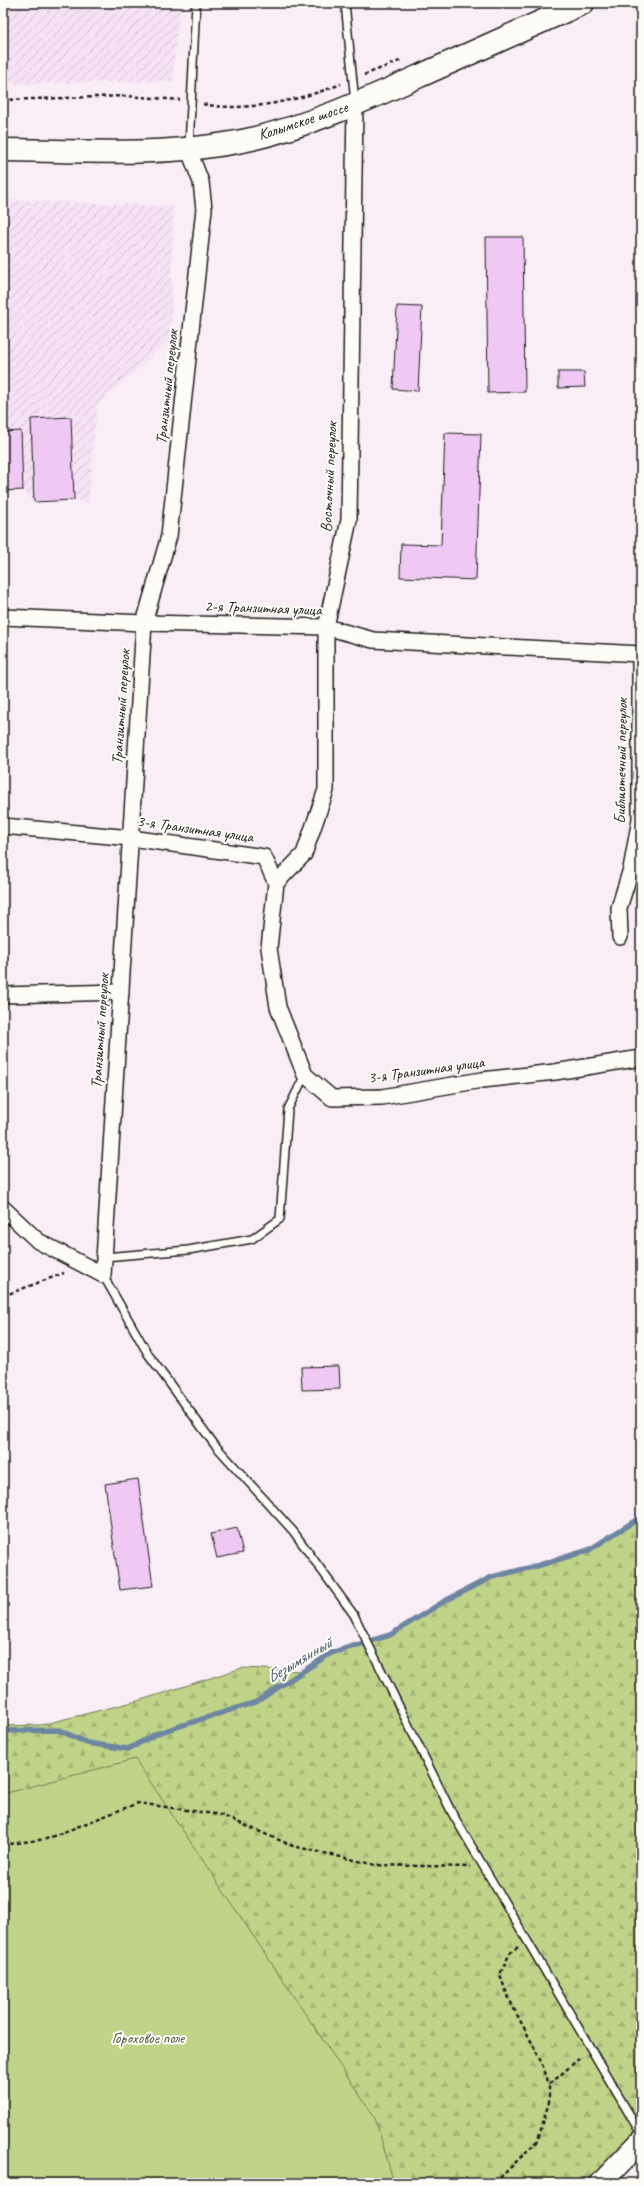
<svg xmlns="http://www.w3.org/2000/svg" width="644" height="2186" viewBox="0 0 644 2186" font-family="Caveat,sans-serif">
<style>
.industrial{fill:url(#industrial-furrows)}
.forest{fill:url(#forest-firs);stroke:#6e7852}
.park{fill:#c0d489;stroke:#6e7852}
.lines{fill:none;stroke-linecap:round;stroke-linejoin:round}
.stream{stroke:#6d87a3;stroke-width:5.5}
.building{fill:#efc9f3;stroke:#1c1c1c}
.lane-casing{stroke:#1c1c1c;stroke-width:10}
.street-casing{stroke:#1c1c1c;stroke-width:18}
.secondary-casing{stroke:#1c1c1c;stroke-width:24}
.highway-casing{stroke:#1c1c1c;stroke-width:25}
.path{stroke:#1c1c1c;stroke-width:2.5;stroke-dasharray:4 3;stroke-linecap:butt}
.lane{stroke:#fdfcf7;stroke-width:7}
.street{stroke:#fdfcf7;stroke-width:15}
.secondary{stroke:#fdfcf7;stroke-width:21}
.highway{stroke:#fdfcf7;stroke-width:22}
.labels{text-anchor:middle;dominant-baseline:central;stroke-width:4;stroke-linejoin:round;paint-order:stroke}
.street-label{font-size:16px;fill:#1c1c1c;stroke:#fdfcf7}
.park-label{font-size:16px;fill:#555c42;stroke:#fdfcf7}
.water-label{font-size:17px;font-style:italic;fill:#4b5b6b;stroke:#fdfcf7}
</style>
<defs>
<pattern id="industrial-furrows" width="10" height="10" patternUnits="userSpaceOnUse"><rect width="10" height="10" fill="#f6e2f5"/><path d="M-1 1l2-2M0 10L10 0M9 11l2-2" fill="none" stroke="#d2c1d1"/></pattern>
<pattern id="forest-firs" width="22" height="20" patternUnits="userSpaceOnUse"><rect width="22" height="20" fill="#c0d489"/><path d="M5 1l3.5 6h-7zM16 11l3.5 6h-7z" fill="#a4b576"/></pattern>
</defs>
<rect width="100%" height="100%" fill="#f9edf6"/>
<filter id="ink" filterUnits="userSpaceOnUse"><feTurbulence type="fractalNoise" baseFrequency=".025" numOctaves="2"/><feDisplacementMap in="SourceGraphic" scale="8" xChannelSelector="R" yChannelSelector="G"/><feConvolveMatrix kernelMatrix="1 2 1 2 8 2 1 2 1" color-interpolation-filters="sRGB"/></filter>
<g filter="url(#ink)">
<g class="industrial">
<polygon points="3,3 180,3 172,81 3,84"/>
<polygon points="3,200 173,206 171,339 97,405 88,503 74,500 34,502 23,490 3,491"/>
</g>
<polygon class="forest" points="641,1517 641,2141 601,2183 3,2183 3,1726 41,1725 141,1700 242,1668 302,1671 331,1653 390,1635 443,1602 492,1577 540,1565 589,1550"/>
<polygon class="park" points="135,1759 375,2118 394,2183 3,2183 3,1794"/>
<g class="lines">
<polyline class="stream" points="3,1731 59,1730 87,1743 128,1749 158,1733 256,1702 331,1653 390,1635 443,1602 492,1577 540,1565 589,1550 641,1517"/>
</g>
<g class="building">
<polygon points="486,237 523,237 525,392 488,393"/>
<polygon points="397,306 422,307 418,391 393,389"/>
<polygon points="558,372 584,372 585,387 558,388"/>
<polygon points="71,417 74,500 34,502 31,419"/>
<polygon points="641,419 641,456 640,455"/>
<polygon points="21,431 23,490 3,491 3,432"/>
<polygon points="445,433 481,434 476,580 400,577 401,544 441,545"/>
<polygon points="339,1366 340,1389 302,1390 301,1367"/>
<polygon points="138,1479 153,1586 120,1590 105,1484"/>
<polygon points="237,1528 243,1553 217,1558 211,1534"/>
</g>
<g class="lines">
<defs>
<g id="lane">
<polyline points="345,3 355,102"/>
<polyline points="189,147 196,3"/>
<polyline points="104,1257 188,1250 252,1239 280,1219 288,1109 305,1075"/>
<polyline points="103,1275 148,1354 214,1444 293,1531 354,1615 452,1813 641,2134"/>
</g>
<g id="street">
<polyline points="3,617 144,623 326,627 373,640 641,654"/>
<polyline points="3,826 131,838 264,857 276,883 269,948 278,1007 305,1075 332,1098 382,1097 482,1080 555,1072 641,1058"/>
<polyline points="276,883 304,854 326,790 326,627 349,520 355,104"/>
<polyline points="620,937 619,908 631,869 640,819 640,654"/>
<polyline points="3,995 121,992"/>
<polyline points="3,1208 38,1241 103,1275 144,623 169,536 204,209 201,182 188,148"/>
</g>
<polyline id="secondary" points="601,2183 641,2141"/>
<path id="highway" d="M3,150C84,151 167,157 247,140C309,126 366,100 424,74C477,50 530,27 583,3"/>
</defs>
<use href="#lane" class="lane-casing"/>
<use href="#street" class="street-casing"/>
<use href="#secondary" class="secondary-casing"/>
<use href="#highway" class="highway-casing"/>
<g class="path">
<polyline points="364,75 402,60"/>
<polyline points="3,100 126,96 180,100"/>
<path d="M203,104C245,113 301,100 341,84"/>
<polyline points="3,1296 64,1273"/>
<polyline points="3,1845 46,1839 138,1803 221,1815 293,1846 376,1865 470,1867"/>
<path d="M518,1947L510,1953L500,1974C511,2013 539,2046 549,2085"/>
<polyline points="495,2183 538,2140 549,2102 549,2085 582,2056"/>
</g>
<use href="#lane" class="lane"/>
<use href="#street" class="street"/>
<use href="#secondary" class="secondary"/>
<use href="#highway" class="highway"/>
</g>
</g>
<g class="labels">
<g class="street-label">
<text transform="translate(303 121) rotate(-18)">Колымское шоссе</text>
<text transform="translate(167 387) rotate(-84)">Транзитный переулок</text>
<text transform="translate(329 477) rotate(-87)">Восточный переулок</text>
<text transform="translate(263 608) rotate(2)">2-я Транзитная улица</text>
<text transform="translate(121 707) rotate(-86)">Транзитный переулок</text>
<text transform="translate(621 761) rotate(-89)">Библиотечный переулок</text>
<text transform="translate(195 829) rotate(8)">3-я Транзитная улица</text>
<text transform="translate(100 1031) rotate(-86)">Транзитный переулок</text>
<text transform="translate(426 1070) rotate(-8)">3-я Транзитная улица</text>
</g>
<g class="park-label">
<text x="148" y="2038">Гороховое поле</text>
</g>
<g class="water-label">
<text transform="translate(299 1660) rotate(-31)">Безымянный</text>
</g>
</g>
<rect width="644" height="2186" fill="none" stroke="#fdfcf7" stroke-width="16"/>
<rect x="8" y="8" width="628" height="2170" fill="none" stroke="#1c1c1c" stroke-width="1.5" filter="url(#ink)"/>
</svg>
